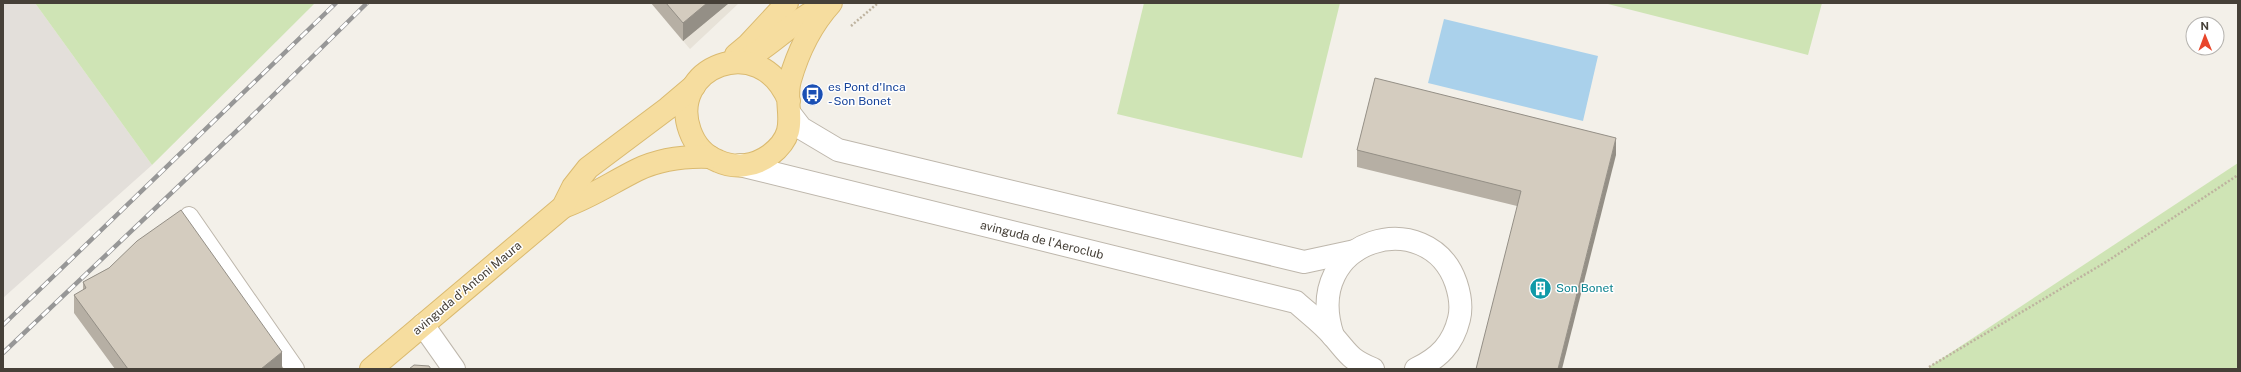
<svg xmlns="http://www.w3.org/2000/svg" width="2241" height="372" viewBox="0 0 2241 372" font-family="'Public Sans',sans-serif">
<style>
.residential{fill:#e7e2d8}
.industrial{fill:#e3dfda}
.green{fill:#cfe4b5}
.water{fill:#aad1eb}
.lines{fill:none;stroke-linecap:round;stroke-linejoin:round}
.service-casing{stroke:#beb7ac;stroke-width:20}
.minor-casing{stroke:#beb7ac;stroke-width:24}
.primary-casing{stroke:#daba70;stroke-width:24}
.path{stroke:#beb39f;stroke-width:2.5;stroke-dasharray:2 2;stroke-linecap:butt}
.service{stroke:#fff;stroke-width:18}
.minor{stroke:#fff;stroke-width:22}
.primary{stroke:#f6dd9f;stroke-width:22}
.rail-casing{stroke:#979797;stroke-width:4.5}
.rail{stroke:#fff;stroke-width:3;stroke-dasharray:9;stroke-linecap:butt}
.wall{fill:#b6afa4}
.shaded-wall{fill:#948f86}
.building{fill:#d4ccbf;stroke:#948f86}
.labels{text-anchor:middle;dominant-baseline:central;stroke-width:3;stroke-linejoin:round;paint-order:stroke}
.transit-label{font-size:12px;fill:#164399;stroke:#fff;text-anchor:start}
.street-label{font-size:12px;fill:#464038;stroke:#fff}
.culture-label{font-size:12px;fill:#0d838f;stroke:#fff;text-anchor:start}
</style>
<rect width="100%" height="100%" fill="#f3f0e9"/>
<polygon class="residential" points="651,3 739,3 690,49"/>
<polygon class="industrial" points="3,3 35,3 152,165 3,298"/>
<g class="green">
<polygon points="35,3 315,3 152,165"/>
<polygon points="1144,3 1340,3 1302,158 1117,114"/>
<polygon points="1604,3 1822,3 1808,55"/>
<polygon points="2238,163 2238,369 1929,369 1929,367"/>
</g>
<polygon class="water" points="1444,19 1598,56 1583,121 1428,83"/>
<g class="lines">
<defs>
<polyline id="service" points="189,216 295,369"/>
<g id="minor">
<polyline points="791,115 801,128 838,150 1304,262 1355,251"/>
<path d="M740,165L1296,302C1308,313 1322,323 1333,336C1349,354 1349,359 1373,369"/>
<polyline points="423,325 454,369"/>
<path d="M1333,336C1300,237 1429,204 1456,283C1460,295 1462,307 1459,319C1453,344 1439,358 1416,369"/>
</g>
<g id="primary">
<polyline points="736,55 748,45 787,3"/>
<path d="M743,61C771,46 792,21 821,8"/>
<path d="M789,101C760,29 667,68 690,131C695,145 705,156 718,161C735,169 755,166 770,155C803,130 782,108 790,80C798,52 811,25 831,3"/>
<path d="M563,207C591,197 611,183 637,170C660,159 685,156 710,157"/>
<polyline points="371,369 563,207 573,187 588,168 668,108 694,86"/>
</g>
</defs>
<use href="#service" class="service-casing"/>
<use href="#minor" class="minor-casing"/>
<use href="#primary" class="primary-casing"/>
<g class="path">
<polyline points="851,26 878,3"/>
<polyline points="1929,367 2106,262 2238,175"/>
</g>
<use href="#service" class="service"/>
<use href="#minor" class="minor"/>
<use href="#primary" class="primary"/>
<defs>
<g id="rail">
<polyline points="3,325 336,3"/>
<polyline points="3,353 245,123 367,3"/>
</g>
</defs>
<use href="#rail" class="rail-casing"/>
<use href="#rail" class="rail"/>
</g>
<g class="wall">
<polygon points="651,3 729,3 683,41"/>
<polygon points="1357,150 1616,155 1517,206 1357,167"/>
<polygon points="109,268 282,369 115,369 74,313 74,295 83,290 83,282"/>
</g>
<g class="shaded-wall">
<polygon points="707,3 729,3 683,41 683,23"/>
<polygon points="1616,138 1616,155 1562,369 1558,369"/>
<polygon points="282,352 282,369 261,369"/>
</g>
<g class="building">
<polygon points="666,3 707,3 683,23"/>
<polygon points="1375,78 1616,138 1558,369 1476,369 1521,191 1357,150"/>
<polygon points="181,210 282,352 261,369 128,369 74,295 86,288 83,282 109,268 137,241"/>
<polygon points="414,365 429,366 431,369 409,369"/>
</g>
<defs>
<symbol id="bus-disc" viewBox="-11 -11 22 22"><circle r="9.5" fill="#1a4fb4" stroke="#fff"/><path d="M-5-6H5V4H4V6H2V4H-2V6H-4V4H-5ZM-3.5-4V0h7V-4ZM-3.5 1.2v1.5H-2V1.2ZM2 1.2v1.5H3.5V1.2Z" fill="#fff"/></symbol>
<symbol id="building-disc" viewBox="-11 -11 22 22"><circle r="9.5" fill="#0f9aa8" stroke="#fff"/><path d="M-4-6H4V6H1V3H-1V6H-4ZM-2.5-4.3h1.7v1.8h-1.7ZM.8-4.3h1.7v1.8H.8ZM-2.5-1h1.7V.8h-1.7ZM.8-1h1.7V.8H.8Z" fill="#fff"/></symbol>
</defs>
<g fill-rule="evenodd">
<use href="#bus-disc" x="800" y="82" width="25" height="25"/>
<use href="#building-disc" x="1528" y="276" width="25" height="25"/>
</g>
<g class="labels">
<g class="transit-label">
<text x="828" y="87">es Pont d'Inca<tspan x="828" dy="14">- Son Bonet</tspan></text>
</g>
<g class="street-label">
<text transform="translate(1042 240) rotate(14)">avinguda de l'Aeroclub</text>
<text transform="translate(467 288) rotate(-40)">avinguda d'Antoni Maura</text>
</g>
<g class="culture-label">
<text x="1556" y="288">Son Bonet</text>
</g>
</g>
<rect width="2241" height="372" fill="none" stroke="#464038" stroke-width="8"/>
<g transform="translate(2205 36) rotate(359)"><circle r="19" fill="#ffffff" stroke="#b5b3af"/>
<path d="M0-3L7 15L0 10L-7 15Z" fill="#e8462b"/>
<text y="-6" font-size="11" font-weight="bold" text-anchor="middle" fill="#464038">N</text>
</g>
</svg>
